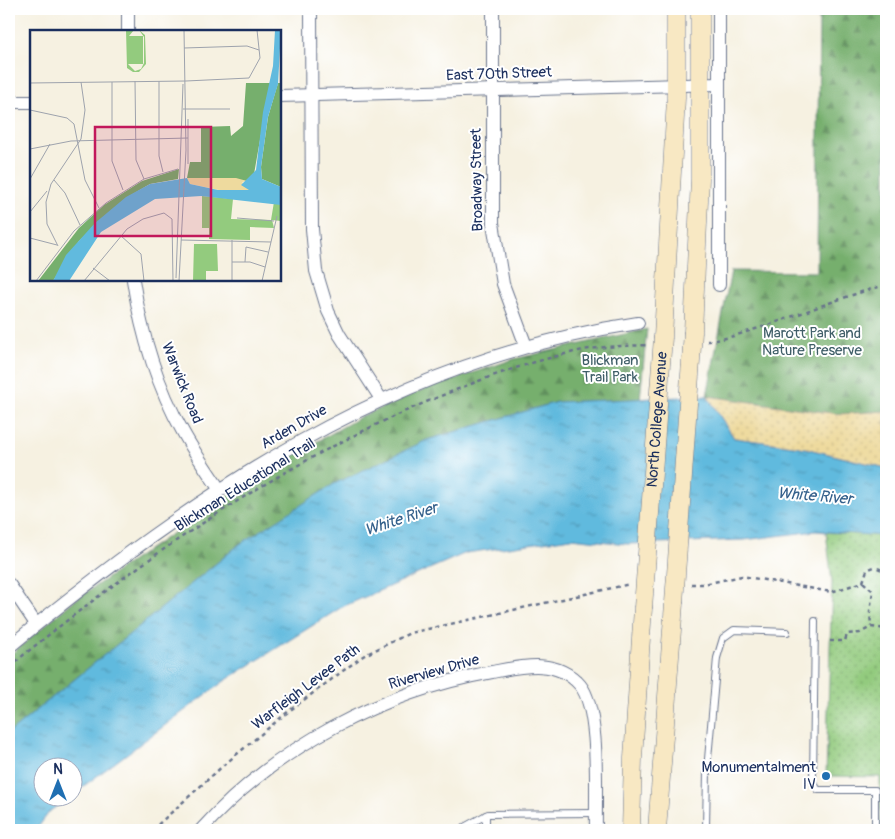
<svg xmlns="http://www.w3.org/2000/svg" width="895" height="839" viewBox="0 0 895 839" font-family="Pangolin,sans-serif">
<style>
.grass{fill:url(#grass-dots);stroke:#577d6e}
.forest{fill:url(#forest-firs);stroke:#486f66}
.sand{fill:url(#sand-dots);stroke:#84847e}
.water{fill:url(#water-ripples);stroke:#3e749e}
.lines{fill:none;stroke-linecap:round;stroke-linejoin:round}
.service-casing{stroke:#68738c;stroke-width:8}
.minor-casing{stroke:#68738c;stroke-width:14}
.secondary-casing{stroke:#68738c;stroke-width:19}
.path{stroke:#68738c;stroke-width:2.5;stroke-dasharray:4 4;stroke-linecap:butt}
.service{stroke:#fff;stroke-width:6}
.minor{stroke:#fff;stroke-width:12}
.secondary{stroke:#f8e8c3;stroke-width:18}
.secondary-bridge-casing{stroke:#68738c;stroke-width:19;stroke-linecap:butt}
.secondary-bridge{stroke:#f8e8c3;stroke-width:18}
.poi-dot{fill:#1f6fb2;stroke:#fff;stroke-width:2}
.labels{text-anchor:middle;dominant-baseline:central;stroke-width:4;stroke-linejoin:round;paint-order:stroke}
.street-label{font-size:15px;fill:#1b2f5e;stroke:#fff}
.park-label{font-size:15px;fill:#3f5e68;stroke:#fff}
.poi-label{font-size:15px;fill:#1b2f5e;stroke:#fff;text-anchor:end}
.water-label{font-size:16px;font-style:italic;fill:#34608b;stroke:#fff}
.inset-road{fill:none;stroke:#9ea3ad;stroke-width:1}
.view{fill:#c2185b;fill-opacity:0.15;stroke:#c2185b;stroke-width:2.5}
.inset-edge{fill:none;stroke:#1b2f5e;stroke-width:2.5}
</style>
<defs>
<pattern id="grass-dots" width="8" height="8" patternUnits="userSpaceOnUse" patternTransform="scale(1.25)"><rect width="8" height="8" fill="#93cb7e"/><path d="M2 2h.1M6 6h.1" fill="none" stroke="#77a56a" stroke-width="1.8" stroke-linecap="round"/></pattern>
<pattern id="forest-firs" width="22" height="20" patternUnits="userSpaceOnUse" patternTransform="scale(1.25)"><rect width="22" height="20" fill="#76af6d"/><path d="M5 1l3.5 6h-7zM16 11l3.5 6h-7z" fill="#608f5d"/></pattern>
<pattern id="sand-dots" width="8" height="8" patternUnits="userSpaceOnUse" patternTransform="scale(1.25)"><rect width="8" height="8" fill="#eeda9e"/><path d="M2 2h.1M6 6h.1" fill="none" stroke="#ccbb8a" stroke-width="1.8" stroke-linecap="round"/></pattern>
<pattern id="water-ripples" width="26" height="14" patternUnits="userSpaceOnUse" patternTransform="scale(1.25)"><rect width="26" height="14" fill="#61bade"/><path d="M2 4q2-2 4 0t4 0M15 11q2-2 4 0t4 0" fill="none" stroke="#4f98b7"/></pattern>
</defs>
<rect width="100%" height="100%" fill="#fff"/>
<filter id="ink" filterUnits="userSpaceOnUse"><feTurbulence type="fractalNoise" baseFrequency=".02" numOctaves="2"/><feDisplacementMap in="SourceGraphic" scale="10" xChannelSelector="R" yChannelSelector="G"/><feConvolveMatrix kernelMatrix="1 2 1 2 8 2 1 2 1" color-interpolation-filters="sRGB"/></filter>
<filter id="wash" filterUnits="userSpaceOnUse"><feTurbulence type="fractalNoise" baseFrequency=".0096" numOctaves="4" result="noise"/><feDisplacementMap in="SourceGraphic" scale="20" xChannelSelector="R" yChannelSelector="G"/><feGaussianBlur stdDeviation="1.12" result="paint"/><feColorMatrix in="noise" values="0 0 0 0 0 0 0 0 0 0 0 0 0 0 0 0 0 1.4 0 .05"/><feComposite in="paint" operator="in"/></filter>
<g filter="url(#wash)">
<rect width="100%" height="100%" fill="#f6f1e1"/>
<polygon class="grass" points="826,532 886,536 886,830 880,830 880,777 826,776 832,582"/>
<g class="forest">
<polygon points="819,9 886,9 886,411 839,414 707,396 731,271 817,272"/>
<polygon points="647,329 640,399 557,402 427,440 240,544 9,733 9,656 72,602 167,537 262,473 360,417 425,389 514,359"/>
</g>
<polygon class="sand" points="707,396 839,414 886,411 886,468 800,447 734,438"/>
<polygon class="water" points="707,396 734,438 800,447 886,468 886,536 815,531 744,540 627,544 571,538 466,553 342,607 223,682 73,794 72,766 42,766 42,796 70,797 50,811 36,830 9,830 9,733 240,544 334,484 427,440 557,402"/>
</g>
<g filter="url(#ink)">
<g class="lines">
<defs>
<g id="service">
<polyline points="815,621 813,782 818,790 875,790 875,830"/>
<polyline points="787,632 734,630 723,638 717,658 707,770 706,829 795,830"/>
<polyline points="486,815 486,830"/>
<polyline points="459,830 488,814 596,813"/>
</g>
<g id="minor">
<polyline points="311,9 312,229 316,271 328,311 339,334 381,399"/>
<polyline points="493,9 493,223 503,284 526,346"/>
<polyline points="719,9 719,285"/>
<polyline points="128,31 128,9"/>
<polyline points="280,96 718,84"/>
<polyline points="9,102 31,102"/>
<path d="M133,280C141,332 157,386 183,432C194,452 207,471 220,490"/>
<polyline points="9,584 36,624"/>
<path d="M9,647C198,492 391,360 638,323"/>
<path d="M201,830C276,747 381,692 492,672C523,666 557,658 580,685C601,710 595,797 596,830"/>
</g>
<g id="secondary">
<polyline points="693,332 700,179 700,9"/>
<polyline points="663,337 676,98 676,9"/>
<polyline points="631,830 633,758 643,608"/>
<polyline points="657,830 674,603"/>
</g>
</defs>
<use href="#service" class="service-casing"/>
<use href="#minor" class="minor-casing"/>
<use href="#secondary" class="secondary-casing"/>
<g class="path">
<path d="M707,341C725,340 742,333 759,328C802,314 843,296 886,285"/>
<polyline points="863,582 867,570 874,567 886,571"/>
<polyline points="691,584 704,584 742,576 831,592 863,582 873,591 870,611 871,627"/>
<polyline points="830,641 845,641 847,634 860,633 871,627 886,629"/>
<path d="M9,667C134,564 268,471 417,406C468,384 520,364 574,352C599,346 624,346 649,345"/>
<polyline points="152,830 225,764 289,711 363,656 410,633 630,584"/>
</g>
<use href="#service" class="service"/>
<use href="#minor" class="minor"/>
<use href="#secondary" class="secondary"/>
<defs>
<g id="secondary-bridge">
<polyline points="674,603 693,332"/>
<path id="s1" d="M643,608L663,337"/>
</g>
</defs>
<use href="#secondary-bridge" class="secondary-bridge-casing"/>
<use href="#secondary-bridge" class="secondary-bridge"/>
</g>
</g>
<circle class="poi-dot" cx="826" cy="776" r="5"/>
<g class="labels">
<g class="street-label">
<text transform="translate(499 74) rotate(-2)">East 70th Street</text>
<text transform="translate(477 180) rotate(-91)">Broadway Street</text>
<text transform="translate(182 383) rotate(68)">Warwick Road</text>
<text stroke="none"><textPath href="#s1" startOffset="189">North College Avenue</textPath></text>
<text transform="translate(294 427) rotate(-30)">Arden Drive</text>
<text transform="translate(245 485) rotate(-32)">Blickman Educational Trail</text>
<text transform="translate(434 672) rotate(-16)">Riverview Drive</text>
<text transform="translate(306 687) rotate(-37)">Warfleigh Levee Path</text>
</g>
<g class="park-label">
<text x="812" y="333">Marott Park and<tspan x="812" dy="17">Nature Preserve</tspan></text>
<text x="610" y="360">Blickman<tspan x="610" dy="17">Trail Park</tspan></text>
</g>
<g class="poi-label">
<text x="816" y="767">Monumentalment<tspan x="816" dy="17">IV</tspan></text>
</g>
<g class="water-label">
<text transform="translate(815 496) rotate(5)">White River</text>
<text transform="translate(401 519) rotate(-18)">White River</text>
</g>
</g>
<g transform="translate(30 30)">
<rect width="251" height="251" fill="#f6f1e1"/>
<path d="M172,166L203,169L201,189L241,190L244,172L251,175V191L242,190L244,198L220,197V210L179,209V198H172ZM164,214H187L188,241H176V251H163Z" fill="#93cb7e"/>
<path d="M216,53H240L224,144L217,151L157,148L160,132H171V97L200,96L201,106L213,96ZM248,53H251V157L232,149L231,137L238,87ZM149,139L148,149L120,154L96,168L49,211L23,251H8L49,198L74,175L112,151Z" fill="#76af6d"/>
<path d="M157,148H206L217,151L212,152L220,160H189L160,154Z" fill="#eeda9e"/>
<path d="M96,0H104L99,6H113V34H98L105,41L111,39L114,33V7L109,0L115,5L116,34L109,42H103L97,38Z" fill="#93cb7e"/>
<path d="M245,0H251L248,54L238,87L231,137L232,149L251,157V175L171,166L125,169L71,202L39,251H23L36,225L65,193L96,167L120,154L157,148L160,154L188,160H219L211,155L226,140L233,82L243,36Z" fill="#61bade"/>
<path class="inset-road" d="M154,18L217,16L229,20M105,51L106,130L114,149M129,51V126L133,142M156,51L219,48L230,28L227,0M82,52V131L93,160M0,53L156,51M153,79H200M0,80L37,88L44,94L55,150L69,178M158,89V134M0,119L41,111L158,108M0,149L20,114M24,150L35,163L50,195M0,182L17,161M207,188L244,191M90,205L111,224L114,251M0,208L27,215M151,210L241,212M202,210V251M28,216L17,194L16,172L21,154L51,109L55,80L51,52M202,232H220L235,237M215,232L216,217L238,222M63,238L80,251M146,248L153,54M6,251L44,201L76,173L114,149L148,139M54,251L97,199L113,189L134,183L142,189L143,251M149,251L156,120L154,0M232,251L247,186"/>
<path class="view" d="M65,97H181V206H65Z"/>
<rect width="251" height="251" class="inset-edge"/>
</g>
<rect width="895" height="839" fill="none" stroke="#fff" stroke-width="30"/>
<g transform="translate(58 782)"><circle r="24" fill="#ffffff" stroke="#a4acbf"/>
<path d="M0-4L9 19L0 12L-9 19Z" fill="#1f6fb2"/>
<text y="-8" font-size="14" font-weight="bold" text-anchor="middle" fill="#1b2f5e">N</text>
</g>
</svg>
